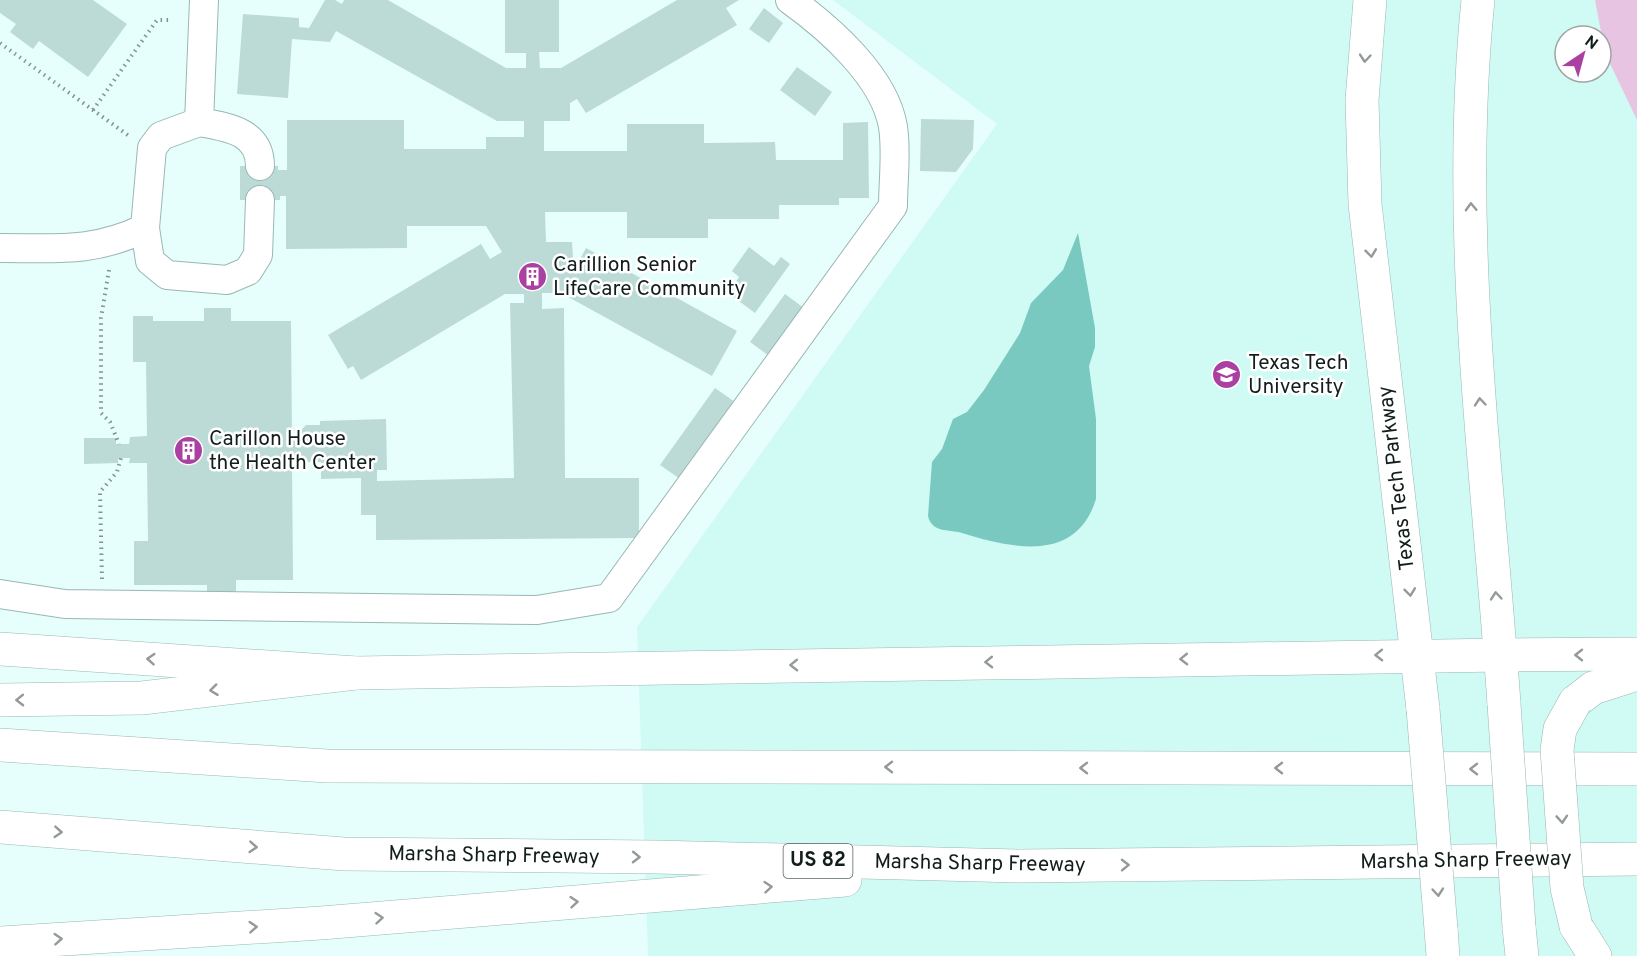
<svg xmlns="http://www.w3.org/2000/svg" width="1637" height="956" viewBox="0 0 1637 956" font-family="Overpass,sans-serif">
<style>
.built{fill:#d0faf4;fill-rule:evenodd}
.green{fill:#e8c4e3}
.water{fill:#7ac9c1}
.building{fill:#bcdbd7}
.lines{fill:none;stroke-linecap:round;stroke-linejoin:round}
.minor-casing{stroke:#99b7b3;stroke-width:30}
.major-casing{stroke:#99b7b3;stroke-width:34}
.highway-casing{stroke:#99b7b3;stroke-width:34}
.path{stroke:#819491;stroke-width:4;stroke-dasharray:1.5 4.5;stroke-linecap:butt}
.minor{stroke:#fff;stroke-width:28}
.major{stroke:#fff;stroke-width:33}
.highway{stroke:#fff;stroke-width:33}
.major-bridge-casing{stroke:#99b7b3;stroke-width:34;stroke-linecap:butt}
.highway-bridge-casing{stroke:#99b7b3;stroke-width:34;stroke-linecap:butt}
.major-bridge{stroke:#fff;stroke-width:33}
.highway-bridge{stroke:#fff;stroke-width:33}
.oneway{stroke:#949a99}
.labels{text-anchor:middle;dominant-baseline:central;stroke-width:5;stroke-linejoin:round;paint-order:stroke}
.shield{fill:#fff;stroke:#596260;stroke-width:1.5}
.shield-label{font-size:20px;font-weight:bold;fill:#121e1c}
.poi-label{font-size:21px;fill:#121e1c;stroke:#fff;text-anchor:start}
.street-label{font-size:21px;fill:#121e1c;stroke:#fff}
</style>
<rect width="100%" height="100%" fill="#e6fffc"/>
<path class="built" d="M833,0H1637V956H648L637,627L997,124ZM1565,36H1601V72H1565Z"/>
<polygon class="green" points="1595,0 1637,0 1637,120 1605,53"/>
<path class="water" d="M1078,233L1095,328V347L1089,366L1096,419V499C1076,564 1011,548 962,533C948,529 932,533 928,516L932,462L942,449L953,419L967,412L984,390L1020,333L1031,303L1063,270Z"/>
<g class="building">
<polygon points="0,0 93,0 127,24 88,77 39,41 33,49 10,32 16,24 0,13"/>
<polygon points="325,0 335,0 342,4 344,0 388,0 506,68 526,68 526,53 505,53 505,0 559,0 559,52 539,52 540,68 561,68 677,0 739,0 726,8 737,25 586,113 577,99 570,103 570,121 544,121 544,151 627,151 627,124 704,124 704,143 775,142 776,160 843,160 843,123 868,122 869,198 839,198 839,205 779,205 779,219 708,219 708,238 627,238 627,212 545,212 546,242 572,242 573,258 579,261 586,248 737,331 712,376 561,293 542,293 542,309 564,308 565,478 639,478 639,538 376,540 376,515 361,515 361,478 321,479 321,462 292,462 293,580 236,580 236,595 207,595 207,585 134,585 134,541 148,541 147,463 129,463 130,458 118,458 118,463 84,464 84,438 116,438 116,444 129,444 130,437 147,436 146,362 133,362 133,316 153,316 153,321 204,321 204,308 231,308 231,321 291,321 292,440 306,425 320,425 320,421 386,419 387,470 377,470 377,481 514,478 510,303 524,303 524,294 505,294 361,380 353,366 348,369 328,335 481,244 490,259 502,252 486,226 407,226 407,248 286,249 286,196 280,196 280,200 240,200 240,166 278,166 278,170 287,170 287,120 404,120 404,149 486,149 486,137 524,137 524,121 497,121 336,31 330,42 292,39 288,98 237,94 243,14 299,18 299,27 309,28"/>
<polygon points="764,8 783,23 769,43 749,29"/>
<polygon points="797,67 832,92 815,116 780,90"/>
<polygon points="921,119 974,120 973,149 956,172 920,171"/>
<polygon points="749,247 774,266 781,257 790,264 755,313 728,293 739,277 732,271"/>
<polygon points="785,294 804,308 769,356 750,342"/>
<polygon points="715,388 735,402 680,479 660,465"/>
</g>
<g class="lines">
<defs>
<g id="minor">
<path d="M199,122C227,127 260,131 260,166"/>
<polyline points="145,228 150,261 167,275 227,280 248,271 258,255 260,200"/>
<path d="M0,248C56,248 93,253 145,228L152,148L161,136L199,122L204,0"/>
<path d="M0,594L65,604L537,610L609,598L893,206C893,181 897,152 893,127C885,77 829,28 790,0"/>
</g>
<g id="major">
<polyline points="1370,0 1362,100 1365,204 1423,709"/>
<path d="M1478,0C1454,234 1488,471 1504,704"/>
<polyline points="0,649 356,673 1501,655"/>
<polyline points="1519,927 1522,956"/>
<polyline points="1441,929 1443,956"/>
</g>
<g id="highway">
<polyline points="1501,655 1637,654"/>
<polyline points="0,700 142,698 356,673"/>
<polyline points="1575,702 1593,688 1637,674"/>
<polyline points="0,745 327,766 1637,769"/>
<polyline points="0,827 344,854 656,857 1020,866 1637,859"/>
<polyline points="1576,926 1595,956"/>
<polyline points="0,943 321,923 845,880"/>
</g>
</defs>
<use href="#minor" class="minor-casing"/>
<use href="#major" class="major-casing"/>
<use href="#highway" class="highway-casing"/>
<g class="path">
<polyline points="0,43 129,136"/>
<polyline points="93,110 157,20 169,20"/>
<polyline points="109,270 101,318 101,413 110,422 119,444"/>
<polyline points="102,579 100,492 117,472 121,458"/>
</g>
<use href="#minor" class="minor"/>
<use href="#major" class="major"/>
<use href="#highway" class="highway"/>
<defs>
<g id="major-bridge">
<polyline points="1504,704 1519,927"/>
<polyline points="1423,709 1441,929"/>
</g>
<polyline id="highway-bridge" points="1575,702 1560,729 1557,750 1567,888 1576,926"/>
</defs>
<use href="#major-bridge" class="major-bridge-casing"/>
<use href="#highway-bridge" class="highway-bridge-casing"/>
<use href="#major-bridge" class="major-bridge"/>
<use href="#highway-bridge" class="highway-bridge"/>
</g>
<defs><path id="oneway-chevron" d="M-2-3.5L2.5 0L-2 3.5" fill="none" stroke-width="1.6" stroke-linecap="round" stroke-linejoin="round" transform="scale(1.5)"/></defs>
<g class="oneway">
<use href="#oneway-chevron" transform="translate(1365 58) rotate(95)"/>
<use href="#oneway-chevron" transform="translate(1471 207) rotate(-92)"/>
<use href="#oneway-chevron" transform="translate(1371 253) rotate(83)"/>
<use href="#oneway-chevron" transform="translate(1480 402) rotate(-95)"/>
<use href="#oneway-chevron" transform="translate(1410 592) rotate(83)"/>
<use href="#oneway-chevron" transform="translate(1496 596) rotate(-95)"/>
<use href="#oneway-chevron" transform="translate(1379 655) rotate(179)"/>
<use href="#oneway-chevron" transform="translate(1579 655) rotate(180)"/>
<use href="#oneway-chevron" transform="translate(151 659) rotate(-176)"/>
<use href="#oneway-chevron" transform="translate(1184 659) rotate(179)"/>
<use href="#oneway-chevron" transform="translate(989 662) rotate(179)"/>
<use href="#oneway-chevron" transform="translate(794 665) rotate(179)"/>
<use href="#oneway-chevron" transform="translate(214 690) rotate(173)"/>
<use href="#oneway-chevron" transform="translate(20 700) rotate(179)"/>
<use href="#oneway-chevron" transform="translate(889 767) rotate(-180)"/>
<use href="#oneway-chevron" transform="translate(1084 768) rotate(-180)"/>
<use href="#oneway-chevron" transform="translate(1279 768) rotate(-180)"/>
<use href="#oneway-chevron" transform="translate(1474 769) rotate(-180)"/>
<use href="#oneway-chevron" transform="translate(1562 819) rotate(86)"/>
<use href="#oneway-chevron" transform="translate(58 832) rotate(4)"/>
<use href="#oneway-chevron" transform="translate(253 847) rotate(4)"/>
<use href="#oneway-chevron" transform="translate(636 857) rotate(1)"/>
<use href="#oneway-chevron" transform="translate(1125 865) rotate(-1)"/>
<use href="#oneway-chevron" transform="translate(768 887) rotate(-5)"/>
<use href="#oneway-chevron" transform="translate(1438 892) rotate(85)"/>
<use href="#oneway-chevron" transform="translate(574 902) rotate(-5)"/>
<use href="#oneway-chevron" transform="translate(379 918) rotate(-5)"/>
<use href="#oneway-chevron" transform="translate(253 927) rotate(-4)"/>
<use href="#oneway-chevron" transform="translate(58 939) rotate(-4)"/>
</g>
<defs>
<symbol id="building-disc" viewBox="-11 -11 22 22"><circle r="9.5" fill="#a940a2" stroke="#fff"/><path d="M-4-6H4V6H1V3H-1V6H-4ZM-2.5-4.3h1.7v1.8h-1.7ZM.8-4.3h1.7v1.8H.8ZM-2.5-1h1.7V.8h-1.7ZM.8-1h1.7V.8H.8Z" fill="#fff"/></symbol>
<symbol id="university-disc" viewBox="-11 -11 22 22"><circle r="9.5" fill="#a940a2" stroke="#fff"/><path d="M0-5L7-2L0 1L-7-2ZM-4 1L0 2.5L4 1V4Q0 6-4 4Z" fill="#fff"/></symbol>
</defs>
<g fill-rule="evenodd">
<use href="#building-disc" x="516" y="260" width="33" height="33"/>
<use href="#university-disc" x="1210" y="358" width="33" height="33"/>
<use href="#building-disc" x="172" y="434" width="33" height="33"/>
</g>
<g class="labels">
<rect class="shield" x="783.5" y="844" width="69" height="34" rx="4.5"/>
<g class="shield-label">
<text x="818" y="861">US 82</text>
</g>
<g class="poi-label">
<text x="553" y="265">Carillion Senior<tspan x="553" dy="24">LifeCare Community</tspan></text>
<text x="1248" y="363">Texas Tech<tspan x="1248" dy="24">University</tspan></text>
<text x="209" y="439">Carillon House<tspan x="209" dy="24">the Health Center</tspan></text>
</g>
<g class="street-label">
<text transform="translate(1397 478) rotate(-97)">Texas Tech Parkway</text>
<text transform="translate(494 856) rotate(1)">Marsha Sharp Freeway</text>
<text transform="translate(1466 861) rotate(-1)">Marsha Sharp Freeway</text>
<text transform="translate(980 864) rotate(1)">Marsha Sharp Freeway</text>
</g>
</g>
<g transform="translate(1583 54) rotate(36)"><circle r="28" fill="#ffffff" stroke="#a0a5a4" stroke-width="1.5"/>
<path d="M0-4.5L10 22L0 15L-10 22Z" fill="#a940a2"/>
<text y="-9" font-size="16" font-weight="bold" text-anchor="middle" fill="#121e1c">N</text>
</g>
</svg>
